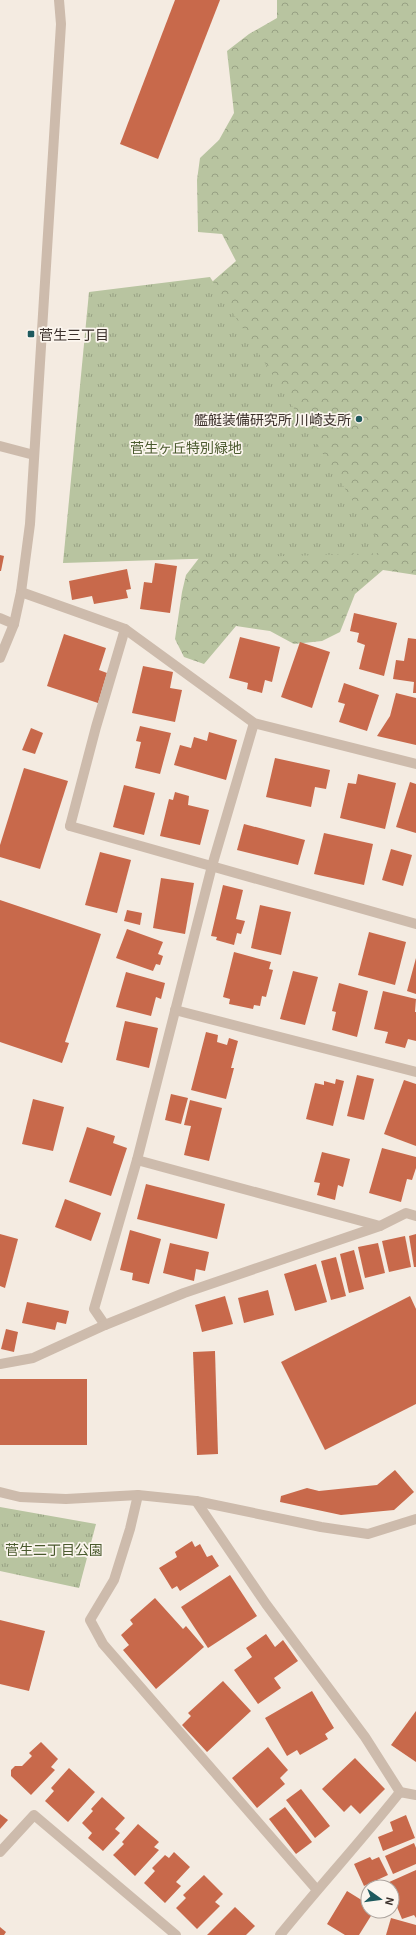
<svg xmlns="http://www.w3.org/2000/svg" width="416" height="1935" viewBox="0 0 416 1935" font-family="'Exo 2','Noto Sans JP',sans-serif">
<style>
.forest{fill:url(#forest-crowns)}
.park{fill:url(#park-tufts)}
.building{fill:#c8694b}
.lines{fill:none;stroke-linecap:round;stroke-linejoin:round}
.service{stroke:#cdbbac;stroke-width:10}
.minor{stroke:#cdbbac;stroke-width:10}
.tertiary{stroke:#cdbbac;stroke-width:10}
.poi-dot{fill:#1f5a5e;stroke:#fbf5ee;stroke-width:1.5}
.labels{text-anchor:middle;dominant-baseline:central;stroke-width:3.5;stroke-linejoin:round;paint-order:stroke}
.poi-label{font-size:14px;fill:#3b302b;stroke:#fbf5ee;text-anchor:start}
.park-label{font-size:14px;fill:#4a5a2e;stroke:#fbf5ee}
</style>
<defs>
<pattern id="forest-crowns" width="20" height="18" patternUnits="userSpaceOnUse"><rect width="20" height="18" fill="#b8c4a0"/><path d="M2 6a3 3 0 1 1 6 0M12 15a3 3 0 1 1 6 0" fill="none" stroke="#97a083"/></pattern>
<pattern id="park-tufts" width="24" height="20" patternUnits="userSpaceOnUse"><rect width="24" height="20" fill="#b8c4a0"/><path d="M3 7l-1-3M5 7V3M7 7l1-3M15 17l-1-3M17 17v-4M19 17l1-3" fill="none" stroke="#97a083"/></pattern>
</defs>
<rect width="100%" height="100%" fill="#f4ebe1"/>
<polygon class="forest" points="277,0 416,0 416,575 383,570 355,594 340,632 322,641 294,644 270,631 236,626 204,664 184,657 175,639 182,592 186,575 213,540 205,288 236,261 222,234 198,232 197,180 200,158 219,140 234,113 227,51 249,34 277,18"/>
<g class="park">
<polygon points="210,277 386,553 63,563 89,292"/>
<polygon points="0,1507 96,1524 79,1588 0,1571"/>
</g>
<g class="building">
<polygon points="175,0 220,0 158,159 120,144"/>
<polygon points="0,555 4,556 1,571 0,571"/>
<polygon points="155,563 177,566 170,613 140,609 144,582 152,583"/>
<polygon points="127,569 131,589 126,590 128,598 94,604 92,596 72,600 69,581"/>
<polygon points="354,613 397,623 384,676 359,669 365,645 357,642 359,633 350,631"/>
<polygon points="64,634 106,648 99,670 107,673 98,703 47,686"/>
<polygon points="240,637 280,647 272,682 265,680 262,693 247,689 248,683 229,678"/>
<polygon points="408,638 416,639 416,693 413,693 414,682 393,679 396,660 404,661"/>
<polygon points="300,642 330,652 312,708 281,697"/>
<polygon points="143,666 173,672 170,688 182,690 175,722 132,713"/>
<polygon points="344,683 379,695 367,731 339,722 345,704 338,702"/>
<polygon points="396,693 416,698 416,745 377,736 390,716"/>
<polygon points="140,726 171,733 160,774 135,768 141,742 136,741"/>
<polygon points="31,728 43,733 35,754 22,750"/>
<polygon points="209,732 237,740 226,780 174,765 180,745 191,748 194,737 207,741"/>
<polygon points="275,758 330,770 326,789 315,787 311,807 266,797"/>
<polygon points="24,768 68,781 40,869 0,857 0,845"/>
<polygon points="358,774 396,783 385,829 340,818 348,783 356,784"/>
<polygon points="410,782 416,784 416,833 396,827"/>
<polygon points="124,785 155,793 144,835 113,827"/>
<polygon points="175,792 189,796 188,805 209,810 200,845 160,836 169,799 173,800"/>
<polygon points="244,824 305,840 298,865 237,850"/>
<polygon points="324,833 373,844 364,885 314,874"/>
<polygon points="391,849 412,855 403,886 382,880"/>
<polygon points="100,852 131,860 117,913 85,905"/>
<polygon points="161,878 194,883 185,934 153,928"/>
<polygon points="223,885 243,890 236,919 245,921 241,934 237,933 234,945 216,940 217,937 211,936"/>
<polygon points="0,900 101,934 65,1042 69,1043 62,1063 0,1042"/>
<polygon points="260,905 291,912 281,955 251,948"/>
<polygon points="127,910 142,913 140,925 124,921"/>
<polygon points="127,929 163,942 158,954 163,956 160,965 156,964 153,971 116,958"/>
<polygon points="369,932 406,942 395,985 358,975"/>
<polygon points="234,952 271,962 269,969 273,970 266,997 262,996 260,1006 254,1005 253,1009 229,1004 230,999 223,997"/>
<polygon points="416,958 416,994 407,991"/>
<polygon points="293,971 318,977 305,1025 280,1019"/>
<polygon points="126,972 165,983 161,999 156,997 151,1016 116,1007"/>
<polygon points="339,983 368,991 357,1037 332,1030 336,1012 332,1011"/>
<polygon points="383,991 416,999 415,1012 416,1012 416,1041 408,1039 405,1048 385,1043 388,1032 374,1029"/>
<polygon points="125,1021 158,1028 149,1068 116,1060"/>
<polygon points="206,1032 218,1035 217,1042 227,1045 229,1038 238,1041 231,1068 234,1068 226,1099 191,1090"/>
<polygon points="357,1075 374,1079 364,1120 347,1116"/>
<polygon points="336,1079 344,1081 333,1126 306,1119 315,1083 324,1085 324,1081 335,1084"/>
<polygon points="404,1080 416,1084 416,1146 384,1134"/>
<polygon points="171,1094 188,1098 181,1124 165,1120"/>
<polygon points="33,1099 64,1107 53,1151 22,1144"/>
<polygon points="190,1100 222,1108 209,1161 184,1155 191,1126 184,1125"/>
<polygon points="87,1127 115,1136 113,1143 127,1148 111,1196 69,1182"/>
<polygon points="382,1148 416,1157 416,1168 412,1180 407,1179 401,1202 369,1193"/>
<polygon points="322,1152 350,1159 343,1187 338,1185 335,1200 317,1195 320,1183 314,1182"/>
<polygon points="146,1184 225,1204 217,1239 137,1219"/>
<polygon points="65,1199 101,1213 91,1241 55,1227"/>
<polygon points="130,1230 161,1239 149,1284 132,1280 133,1273 120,1270"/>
<polygon points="0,1234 18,1239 5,1288 0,1286"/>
<polygon points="416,1234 416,1267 414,1267 409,1236"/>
<polygon points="405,1236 411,1267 389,1272 382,1241"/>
<polygon points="170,1243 209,1252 205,1271 196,1269 194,1281 163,1273"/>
<polygon points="378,1243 385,1273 365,1278 358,1247"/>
<polygon points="354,1250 364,1289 349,1293 340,1254"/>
<polygon points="336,1257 346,1296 331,1300 321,1261"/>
<polygon points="316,1264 327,1302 295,1311 284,1274"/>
<polygon points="268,1290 274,1315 244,1323 238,1298"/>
<polygon points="225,1296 233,1324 202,1332 195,1305"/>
<polygon points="410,1296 416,1309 416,1404 325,1450 281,1362"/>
<polygon points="27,1302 69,1311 66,1324 57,1322 55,1330 22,1323"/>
<polygon points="6,1329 18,1332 14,1352 1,1349"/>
<polygon points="215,1351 218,1454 197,1455 193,1352"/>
<rect x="0" y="1379" width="87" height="66"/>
<polygon points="395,1470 414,1492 394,1510 341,1515 280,1502 281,1496 307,1488 319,1491 377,1485"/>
<polygon points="192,1541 195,1547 200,1544 207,1557 212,1555 219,1566 180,1591 177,1586 172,1589 159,1568 177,1557 175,1552"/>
<polygon points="230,1575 257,1616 208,1648 181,1607"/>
<polygon points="155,1598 183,1629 186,1626 204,1647 156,1689 123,1650 129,1645 121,1635 133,1624 130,1620"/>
<polygon points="0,1620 45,1631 29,1691 0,1684"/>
<polygon points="266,1634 275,1647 283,1640 298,1661 274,1678 281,1688 258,1704 234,1670 252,1657 246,1648"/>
<polygon points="223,1681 251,1711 207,1752 182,1725 191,1716 188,1713"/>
<polygon points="312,1691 334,1728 325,1734 328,1739 300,1755 297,1750 287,1756 265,1718"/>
<polygon points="416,1711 416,1762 391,1745"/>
<polygon points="41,1742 58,1759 51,1767 55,1770 31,1795 11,1776 11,1770 15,1766 22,1766 32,1756 29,1753"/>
<polygon points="268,1747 288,1770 280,1778 285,1784 257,1808 232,1778"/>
<polygon points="355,1758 385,1789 360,1814 351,1805 344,1812 322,1789"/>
<polygon points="69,1768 95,1792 68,1822 45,1801 54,1791 51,1788"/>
<polygon points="301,1789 330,1826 315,1838 286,1800"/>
<polygon points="102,1797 125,1818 115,1829 120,1833 103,1851 88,1838 92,1833 82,1823 93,1811 91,1809"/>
<polygon points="285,1807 312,1842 296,1854 269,1819"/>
<polygon points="0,1814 8,1820 0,1829"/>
<polygon points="406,1815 415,1838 383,1851 378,1837 393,1831 390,1822"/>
<polygon points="138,1824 159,1842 154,1847 159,1850 135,1876 113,1855 124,1844 122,1842"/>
<polygon points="414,1843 416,1848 416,1864 393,1874 385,1856"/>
<polygon points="174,1852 190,1867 176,1882 181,1886 165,1903 144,1883 155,1871 152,1868 165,1855 169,1858"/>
<polygon points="370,1857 372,1860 379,1857 388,1875 364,1886 354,1864"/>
<polygon points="416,1870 416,1918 414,1915 402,1919 392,1895 392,1887 389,1887 387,1883"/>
<polygon points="204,1875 223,1894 215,1902 220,1906 197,1929 176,1908 186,1898 183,1895"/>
<polygon points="347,1891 368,1904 368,1911 374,1911 359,1935 345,1935 327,1924"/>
<polygon points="235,1907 255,1926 246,1935 207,1935"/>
<polygon points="391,1918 416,1925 416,1935 386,1935"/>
<polygon points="0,1927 6,1932 4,1935 0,1935"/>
</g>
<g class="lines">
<g class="service">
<polyline points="70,826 96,727 125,629"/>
<polyline points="138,1495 130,1529 114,1580 90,1620 103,1644 317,1890"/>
<polyline points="196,1501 266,1604 365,1737 400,1792"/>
</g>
<g class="minor">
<polyline points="0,446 34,455"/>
<polyline points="21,592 125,629 254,723 416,764"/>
<polyline points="0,618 14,624"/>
<polyline points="70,826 416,924"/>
<polyline points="175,1010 416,1072"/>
<polyline points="137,1160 380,1226"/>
<polyline points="105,1325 94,1309 137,1160 212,866 254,723"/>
<polyline points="0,1364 33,1358 105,1325 184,1293 380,1226 406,1213 416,1216"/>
<polyline points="0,1492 20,1497 66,1499 138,1495 196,1501 321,1527 368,1534 416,1519"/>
<polyline points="0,1852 34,1815 176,1935"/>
<path d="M280,1935C319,1887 361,1841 400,1792L416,1795"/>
</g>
<polyline class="tertiary" points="0,658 14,624 21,592 30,524 61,24 59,0"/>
</g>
<g class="poi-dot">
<rect x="27" y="330" width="8" height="8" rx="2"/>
<circle cx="359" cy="419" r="4"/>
</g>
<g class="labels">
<g class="poi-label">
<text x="39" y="334">菅生三丁目</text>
<text x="351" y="419" text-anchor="end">艦艇装備研究所 川崎支所</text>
</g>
<g class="park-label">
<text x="186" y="447">菅生ヶ丘特別緑地</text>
<text x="54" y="1549">菅生二丁目公園</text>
</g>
</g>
<g transform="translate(380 1899) rotate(104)"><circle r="19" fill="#fbf5ee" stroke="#aea6a0"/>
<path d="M0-3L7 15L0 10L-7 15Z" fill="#1f5a5e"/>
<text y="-6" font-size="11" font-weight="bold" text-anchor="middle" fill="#3b302b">N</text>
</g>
</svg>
